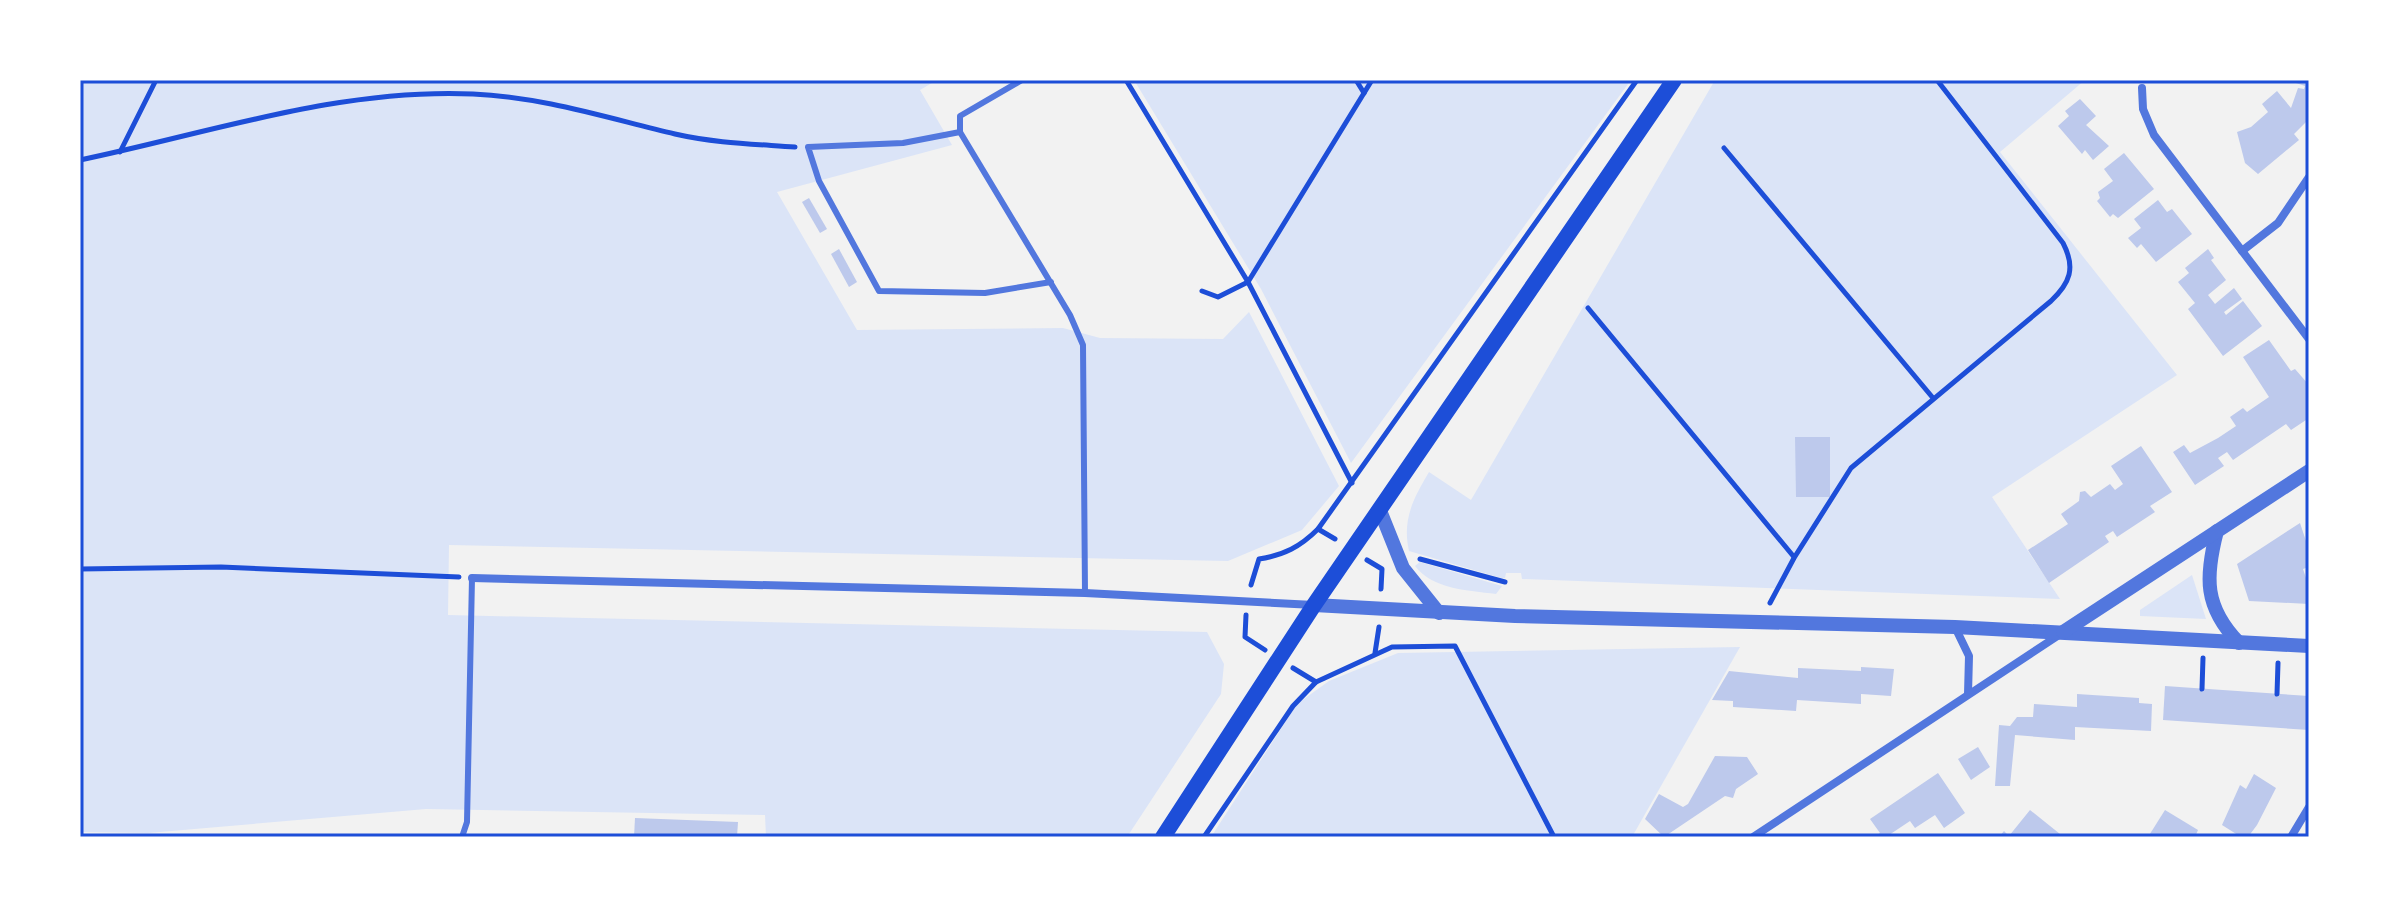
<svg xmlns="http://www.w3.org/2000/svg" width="2389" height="917" viewBox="0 0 2389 917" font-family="Jost,sans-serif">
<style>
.green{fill:#dbe4f7}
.building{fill:#bdc9ec}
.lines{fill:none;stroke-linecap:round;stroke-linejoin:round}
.path{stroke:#1d4ed8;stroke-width:5}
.service{stroke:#5277de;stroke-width:6}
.minor{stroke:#5277de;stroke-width:8}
.tertiary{stroke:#5277de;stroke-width:14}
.secondary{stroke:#1d4ed8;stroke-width:16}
.neatline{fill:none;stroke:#1d4ed8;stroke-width:3}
</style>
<rect width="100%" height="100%" fill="#f2f2f2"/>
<g class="green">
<polygon points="80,80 937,80 920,90 952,145 777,192 857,330 1063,328 1100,338 1223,339 1249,312 1339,486 1302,530 1228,561 449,545 448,615 1207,632 1224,664 1221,694 1127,837 766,837 765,815 426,809 148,833 80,832"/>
<polygon points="1134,80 1631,80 1351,463 1261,289"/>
<path d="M1715,80H2085L2000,152L2177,375L1992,497L2060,599L1522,579L1521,573H1506L1505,578H1501L1409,551C1402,520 1413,499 1429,472L1471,500Z"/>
<path d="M1420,562L1502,586L1496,594C1467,590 1434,590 1415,566Z"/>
<polygon points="2192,575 2206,619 2140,616 2140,610"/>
<polygon points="1740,647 1632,837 1211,837 1297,704 1329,681 1398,653"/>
</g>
<g class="building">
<polygon points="2287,80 2309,80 2309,119 2294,134 2299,140 2258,174 2245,163 2237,132 2251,127 2268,112 2262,104 2277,91 2291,108 2298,88 2304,89 2305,86"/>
<polygon points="2080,99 2096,116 2086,125 2109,146 2093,160 2085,150 2082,154 2058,126 2069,116 2065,111"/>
<polygon points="2124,153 2154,189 2118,218 2113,214 2110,217 2097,201 2100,198 2098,192 2113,181 2104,169"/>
<polygon points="809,198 827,229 820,233 802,202"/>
<polygon points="2158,200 2167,212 2172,209 2192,234 2156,262 2141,244 2137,248 2128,238 2141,228 2134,219"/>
<polygon points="839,249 857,282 849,287 831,254"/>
<polygon points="2208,249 2214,258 2211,260 2226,280 2208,295 2215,304 2234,288 2242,299 2224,312 2226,315 2243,301 2262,326 2223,356 2188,309 2195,303 2178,282 2189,273 2185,268"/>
<polygon points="2269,340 2291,371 2295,369 2309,385 2309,418 2291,430 2286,424 2233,460 2227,452 2218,458 2224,466 2195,485 2173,452 2184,445 2190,453 2218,438 2236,426 2230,417 2243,408 2247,412 2269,397 2243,357"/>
<polygon points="1795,437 1830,437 1830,497 1796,497"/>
<polygon points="2141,446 2172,492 2150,506 2155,512 2117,537 2113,531 2105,536 2109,542 2049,583 2028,550 2068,524 2061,514 2079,501 2080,492 2085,491 2091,497 2110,484 2115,490 2123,484 2111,466"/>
<polygon points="2300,523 2309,550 2309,567 2303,569 2309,587 2309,604 2249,601 2237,564"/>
<polygon points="1861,667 1894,669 1891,696 1861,694 1861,704 1797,700 1796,711 1733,707 1733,701 1712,700 1729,671 1798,678 1798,668 1861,671"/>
<polygon points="2165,686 2309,696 2309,730 2163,720"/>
<polygon points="2077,694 2139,698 2139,703 2152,704 2151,731 2075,727 2075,740 2015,735 2010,786 1995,786 1999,725 2010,726 2017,717 2033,717 2034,704 2077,707"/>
<polygon points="1978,747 1990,767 1971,780 1958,759"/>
<polygon points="1715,756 1747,757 1758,774 1736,789 1733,798 1725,796 1664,837 1645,819 1659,794 1683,807 1688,804"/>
<polygon points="1938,773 1965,813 1944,828 1935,815 1915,828 1910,821 1886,837 1874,837 1880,833 1870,819"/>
<polygon points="2254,774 2276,788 2257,825 2248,837 2241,837 2222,825 2240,785 2246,789"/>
<polygon points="2030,810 2060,834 2057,837 1999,837 2004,831 2009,836"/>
<polygon points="2165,810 2198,830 2195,837 2148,837"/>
<polygon points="635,818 738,822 737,837 634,837"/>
</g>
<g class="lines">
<g class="path">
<polyline points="1126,80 1248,282 1352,483"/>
<polyline points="1356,80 1364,93"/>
<polyline points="1724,148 1933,398"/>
<polyline points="120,152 156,80"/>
<path d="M80,160C210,133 338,88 473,94C543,97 607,118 675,134C714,143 754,144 795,147"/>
<polyline points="1202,291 1218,297 1248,282 1372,80"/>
<polyline points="1588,308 1794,557"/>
<polyline points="1318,529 1335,539"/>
<polyline points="1420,559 1505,582"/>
<polyline points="1367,560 1382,569 1381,589"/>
<polyline points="80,569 221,567 459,577"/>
<path d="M1251,585L1259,559C1284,555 1300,547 1318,529L1637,80"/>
<path d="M1770,603L1794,558L1851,468L2051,301C2070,283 2076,268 2063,243L1937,80"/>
<polyline points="1246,615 1245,637 1265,650"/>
<polyline points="1375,653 1379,627"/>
<polyline points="1293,668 1316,682"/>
<polyline points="2202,689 2203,658"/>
<polyline points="2277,694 2278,663"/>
<polyline points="1204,837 1293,706 1316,682 1392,647 1455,646 1554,837"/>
</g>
<g class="service">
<polyline points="1022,80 960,116 960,132 1070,315 1083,345 1085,593"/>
<polyline points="960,132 903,143 808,147 819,181 879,291 985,293 1051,282"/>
<polyline points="462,837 467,822 472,578"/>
</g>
<g class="minor">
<polyline points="2142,88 2143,109 2154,135 2309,339"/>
<polyline points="2242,251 2278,223 2309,177"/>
<polyline points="472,578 1085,593 1314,605"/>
<polyline points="1955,627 1969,656 1968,694"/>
<polyline points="1753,837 2059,635"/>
<polyline points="2291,837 2309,807"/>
</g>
<g class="tertiary">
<polyline points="1381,513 1403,568 1439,613"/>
<path d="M2217,531C2205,577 2204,607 2239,643"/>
<polyline points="1314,605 1515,616 1955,627 2309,646"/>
<polyline points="2063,632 2309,471"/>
</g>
<polyline class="secondary" points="1163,837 1314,605 1674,80"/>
</g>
<rect width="2389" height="917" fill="none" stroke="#ffffff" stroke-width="164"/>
<rect x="82" y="82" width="2225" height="753" class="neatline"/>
</svg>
